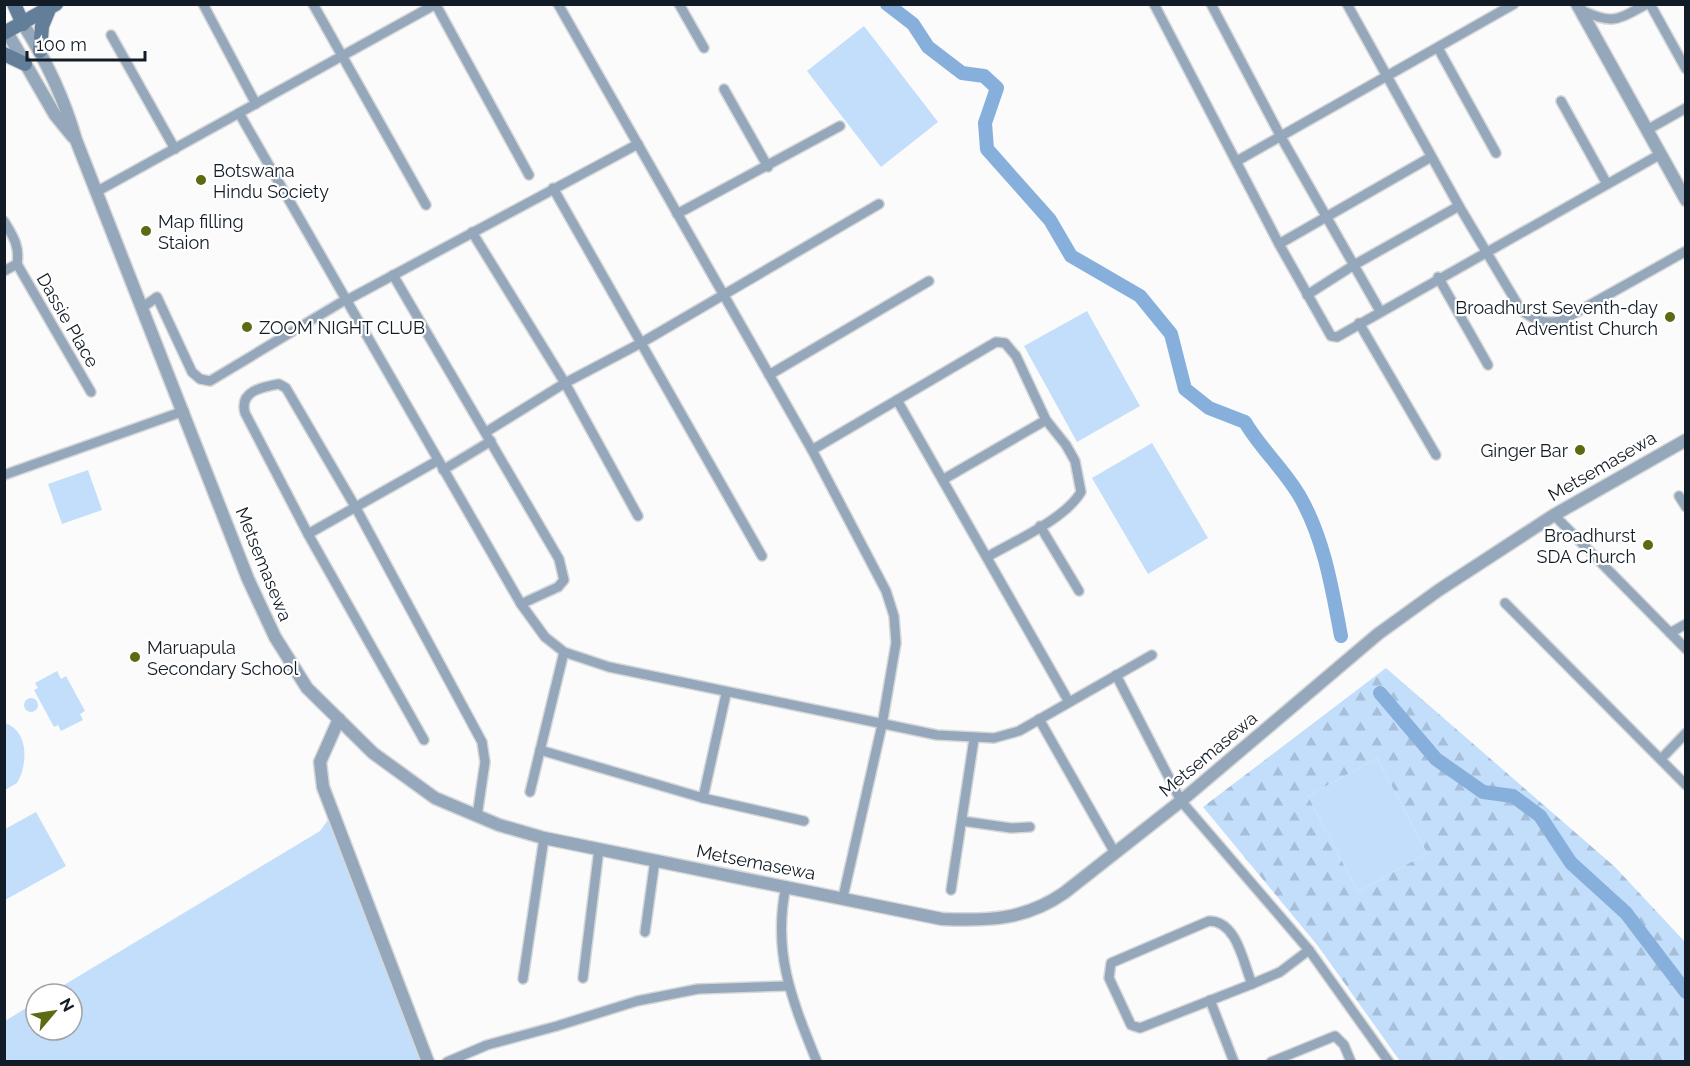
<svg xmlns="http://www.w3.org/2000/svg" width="1690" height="1066" viewBox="0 0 1690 1066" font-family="Raleway,sans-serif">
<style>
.grass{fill:#c3defb}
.forest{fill:url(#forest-firs);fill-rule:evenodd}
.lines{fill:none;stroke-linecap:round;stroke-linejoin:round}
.river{stroke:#86b0db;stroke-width:14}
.minor-casing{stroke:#d6d7d9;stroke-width:12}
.tertiary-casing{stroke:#d6d7d9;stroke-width:15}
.secondary-casing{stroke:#d6d7d9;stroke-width:16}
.minor{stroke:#95a7ba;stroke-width:9}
.tertiary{stroke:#95a7ba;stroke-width:12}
.secondary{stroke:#637e99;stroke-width:14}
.poi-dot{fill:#5c6a12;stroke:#fff;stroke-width:2}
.labels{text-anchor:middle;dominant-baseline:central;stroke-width:4.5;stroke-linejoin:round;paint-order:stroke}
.poi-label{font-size:18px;fill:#121c26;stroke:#fff;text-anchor:start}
.street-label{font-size:18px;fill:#121c26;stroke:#fff}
</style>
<defs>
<pattern id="forest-firs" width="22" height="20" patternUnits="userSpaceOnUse" patternTransform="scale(1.5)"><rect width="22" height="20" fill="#c3defb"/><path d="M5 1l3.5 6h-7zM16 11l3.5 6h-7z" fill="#a6bed7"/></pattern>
</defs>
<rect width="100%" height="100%" fill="#fbfbfb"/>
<g class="grass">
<polygon points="864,26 938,122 881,167 807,71"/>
<polygon points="1087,311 1140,406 1077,442 1024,346"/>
<polygon points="1152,443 1208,538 1148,574 1092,478"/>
<polygon points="88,470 102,510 62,524 48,484"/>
<polygon points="57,671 61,679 66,676 85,711 80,714 83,720 61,731 58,725 54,727 34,690 38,688 35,683"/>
<circle cx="31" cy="705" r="7"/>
<path d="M5,723C29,731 28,765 17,783L5,790Z"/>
<polygon points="1377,758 1427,853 1358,892 1308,796"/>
<polygon points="36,812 66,866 5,900 5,829"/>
<polygon points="328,820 421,1061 5,1061 5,1021 36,1002 36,1030 72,1030 72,994 49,994 320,831"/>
</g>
<path class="forest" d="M1386,668L1615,867L1685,942V1061H1400L1318,946L1203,807ZM1377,758L1427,853L1358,892L1308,796Z"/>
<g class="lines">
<g class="river">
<path d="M887,4L913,24L928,47L962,73L984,76L997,88L985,123L987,149L1050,220L1071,256L1140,296L1171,334L1185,389L1209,408L1245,422C1260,448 1283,468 1299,495C1324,538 1332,588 1341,636"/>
<polyline points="1380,693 1436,759 1483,792 1513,796 1540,816 1571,863 1626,913 1686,992"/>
</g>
<defs>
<g id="minor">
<polyline points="203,4 256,104"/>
<polyline points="313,4 426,205"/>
<polyline points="558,4 812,450 886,591 894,616 896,643 882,725 843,897"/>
<polyline points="679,4 704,48"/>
<polyline points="1154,4 1279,244 1331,336 1337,337 1659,155"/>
<polyline points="1211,4 1281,137 1380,311"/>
<path d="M1347,4L1459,206L1521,310C1535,321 1544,324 1561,321L1686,251"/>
<polyline points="1650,4 1686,69"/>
<polyline points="436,5 529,175"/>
<path d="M1579,9C1613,25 1615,21 1647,4"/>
<polyline points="111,35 175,149"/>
<polyline points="1438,48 1496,153"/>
<polyline points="724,89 768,167"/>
<polyline points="1561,101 1607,184"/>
<polyline points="239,113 521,604 545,637 564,652 609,667 937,735 994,738 1019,731 1152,655"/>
<polyline points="1647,130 1686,108"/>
<polyline points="1237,161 1514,4"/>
<polyline points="553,188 762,556"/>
<polyline points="96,192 436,4"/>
<polyline points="677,214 840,126"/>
<path d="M4,221C13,236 20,246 17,264"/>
<polyline points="472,232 565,383 638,516"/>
<polyline points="1279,244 1431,157"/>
<polyline points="17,264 91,392"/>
<polyline points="4,271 17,264"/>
<polyline points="393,275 559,559 564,580 558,587 521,604"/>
<polyline points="1438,277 1488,365"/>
<polyline points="1307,295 1354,265 1459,206"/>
<polyline points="347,300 638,144"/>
<polyline points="143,307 157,297 192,372 200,379 210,381 345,300"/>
<polyline points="1359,323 1436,455"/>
<polyline points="769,375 929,281"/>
<polyline points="897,400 1069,702"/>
<polyline points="486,432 565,383 641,343 879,204"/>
<path d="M812,450L996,342L1005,343L1016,356L1046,420L1066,445L1075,461L1081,492C1065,519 1015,541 987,557"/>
<polyline points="443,470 491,441"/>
<polyline points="4,475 184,411"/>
<polyline points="944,479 1046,420"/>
<polyline points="1679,496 1686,507"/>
<polyline points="1554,515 1686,649"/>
<polyline points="1040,526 1079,591"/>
<polyline points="308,534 437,461"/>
<polyline points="1505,603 1686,785"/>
<polyline points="1670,633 1686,624"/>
<polyline points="1116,675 1181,801 1309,950 1389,1062"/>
<polyline points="1039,719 1115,853"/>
<path d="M424,740L308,534L245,413C239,391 262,387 279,384L286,388L356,508L482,742L485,762L477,816"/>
<polyline points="540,750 703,798 804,821"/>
<polyline points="1661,759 1686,733"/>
<polyline points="530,792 564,652"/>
<polyline points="703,798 726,694"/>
<polyline points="962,821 1011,828 1030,827"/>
<path d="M786,886C772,953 792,1000 817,1062"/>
<polyline points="951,890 974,739"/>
<path d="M1209,921C1237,921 1243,962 1252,984L1140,1028L1131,1025L1109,978L1111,963Z"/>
<polyline points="645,932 655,860"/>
<polyline points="583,978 599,849"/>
<polyline points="523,979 544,838"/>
<polyline points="1252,984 1280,972 1309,950"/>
<polyline points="1210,1000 1234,1062"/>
<polyline points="447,1062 487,1045 557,1026 637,1001 698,989 788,986"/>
<polyline points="1271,1062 1335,1036 1344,1045 1351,1062"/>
</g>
<g id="tertiary">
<polyline points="1577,4 1686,200"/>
<path d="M23,24C46,60 64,98 76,140L248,579L275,637L307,688L373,753L435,798L499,825L544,838L942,919C988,921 1025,920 1064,893L1181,801L1378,634L1439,590L1554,515L1686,440"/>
<polyline points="7,32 55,115 73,137"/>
<polyline points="339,719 320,762 323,787 428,1062"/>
</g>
<g id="secondary">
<polyline points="14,4 23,24"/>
<polyline points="4,33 56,4"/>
<polyline points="40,51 42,26 49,9"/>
<polyline points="4,54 25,64"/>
</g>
</defs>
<use href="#minor" class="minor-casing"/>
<use href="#tertiary" class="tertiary-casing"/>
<use href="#secondary" class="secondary-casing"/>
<use href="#minor" class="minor"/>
<use href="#tertiary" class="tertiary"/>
<use href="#secondary" class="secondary"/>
</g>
<g class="poi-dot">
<circle cx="201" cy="180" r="6"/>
<circle cx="146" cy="231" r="6"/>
<circle cx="1670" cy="317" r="6"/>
<circle cx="247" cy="327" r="6"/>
<circle cx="1580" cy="450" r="6"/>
<circle cx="1648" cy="545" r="6"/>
<circle cx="135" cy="657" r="6"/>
</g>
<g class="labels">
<g class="poi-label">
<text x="213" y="170">Botswana<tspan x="213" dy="21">Hindu Society</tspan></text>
<text x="158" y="221">Map filling<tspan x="158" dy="21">Staion</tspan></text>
<text x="1658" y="307" text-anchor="end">Broadhurst Seventh-day<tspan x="1658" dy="21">Adventist Church</tspan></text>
<text x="259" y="327">ZOOM NIGHT CLUB</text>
<text x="1568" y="450" text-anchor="end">Ginger Bar</text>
<text x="1636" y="535" text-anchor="end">Broadhurst<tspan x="1636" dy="21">SDA Church</tspan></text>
<text x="147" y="647">Maruapula<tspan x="147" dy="21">Secondary School</tspan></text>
</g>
<g class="street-label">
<text transform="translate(68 320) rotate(60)">Dassie Place</text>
<text transform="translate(1602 466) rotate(-30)">Metsemasewa</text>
<text transform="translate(264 564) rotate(68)">Metsemasewa</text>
<text transform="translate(1208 754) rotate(-40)">Metsemasewa</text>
<text transform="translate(756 862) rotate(11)">Metsemasewa</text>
</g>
</g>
<rect width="1690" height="1066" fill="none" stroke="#121c26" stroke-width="12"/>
<g transform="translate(54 1012) rotate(61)"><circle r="28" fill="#ffffff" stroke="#a0a4a8" stroke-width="1.5"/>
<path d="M0-4.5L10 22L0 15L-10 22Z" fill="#5c6a12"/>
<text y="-9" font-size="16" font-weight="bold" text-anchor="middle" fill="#121c26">N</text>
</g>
<path d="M27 51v9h118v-9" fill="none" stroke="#121c26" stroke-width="3"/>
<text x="36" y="51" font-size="18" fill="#121c26" stroke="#ffffff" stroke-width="4.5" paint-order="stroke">100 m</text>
</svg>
